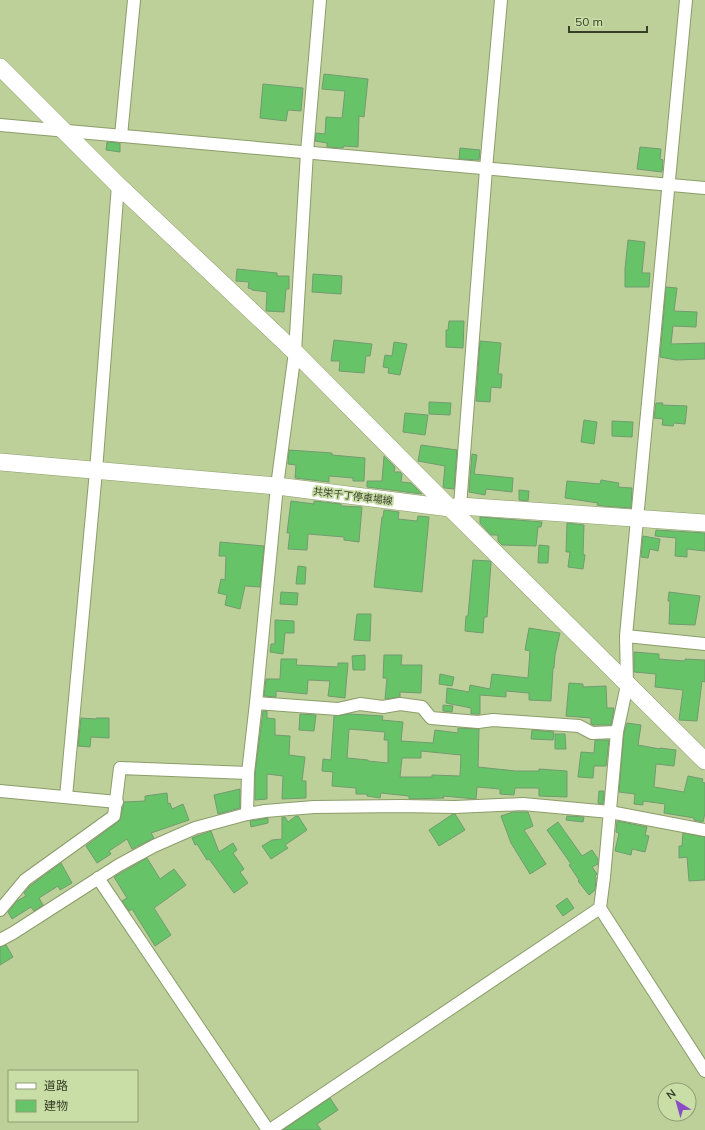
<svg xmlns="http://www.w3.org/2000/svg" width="705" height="1130" viewBox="0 0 705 1130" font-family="Mulish,'Noto Sans JP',sans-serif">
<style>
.building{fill:#67c368;stroke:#729b71;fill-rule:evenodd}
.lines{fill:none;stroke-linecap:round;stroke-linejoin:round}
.street-casing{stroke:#8b9d69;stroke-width:14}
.secondary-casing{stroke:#8b9d69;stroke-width:18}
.street{stroke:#fff;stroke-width:12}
.secondary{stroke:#fff;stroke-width:17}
.labels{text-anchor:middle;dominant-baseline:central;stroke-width:3.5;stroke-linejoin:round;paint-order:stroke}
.street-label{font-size:10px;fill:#373f29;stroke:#c9dda6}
</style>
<rect width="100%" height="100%" fill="#bdd09a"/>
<g class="building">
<polygon points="324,74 368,79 364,117 359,116 358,147 344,146 343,148 327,147 327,143 315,141 316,133 325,134 326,117 342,118 345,91 322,89"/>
<polygon points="263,84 303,88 301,111 288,110 286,121 260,118"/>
<polygon points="107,142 120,143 120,152 106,150"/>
<polygon points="640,147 661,149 660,159 663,160 662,172 637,169"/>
<polygon points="460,148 480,150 479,160 459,159"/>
<polygon points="628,240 645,242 642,273 650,273 649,287 625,287 625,269"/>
<polygon points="237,269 277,273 277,276 289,276 289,289 286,289 284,312 266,311 267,292 252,290 252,289 248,288 249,282 236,281"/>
<polygon points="313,274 342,276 341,294 312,292"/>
<polygon points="666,287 677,288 674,311 697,312 696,327 673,326 671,344 705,343 705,359 676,360 660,357"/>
<polygon points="449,321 464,321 463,348 446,347 446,330 448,330"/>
<polygon points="334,340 372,344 370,356 366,356 364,373 339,371 340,361 331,361"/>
<polygon points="480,341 501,343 498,374 502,374 501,388 491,387 490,402 476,401"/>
<polygon points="394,342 407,344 400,375 388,373 389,368 383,367 385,355 392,356"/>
<polygon points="429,402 451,403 450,415 429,414"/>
<polygon points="656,403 663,403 662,405 687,406 685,424 674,423 673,426 662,425 663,419 654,418"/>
<polygon points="405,413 428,415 425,435 403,432"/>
<polygon points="584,420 597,422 594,444 581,442"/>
<polygon points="612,421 633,422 632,437 612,436"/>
<polygon points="421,445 457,450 454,489 445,488 443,487 445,466 418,461"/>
<polygon points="289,450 332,453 332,455 365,458 364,481 353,481 353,478 329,476 329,482 295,478 296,465 288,464"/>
<polygon points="472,454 477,455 474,474 513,478 512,492 486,489 485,495 469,492"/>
<polygon points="384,456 395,467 394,472 400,472 402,474 401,482 411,483 422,494 367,487 367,481 382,481"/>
<polygon points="601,480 619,483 618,487 632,488 631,508 603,506 597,505 598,503 565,498 567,481 600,484"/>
<polygon points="519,490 529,491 528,501 519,500"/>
<polygon points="291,501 314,504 314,501 341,504 341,506 362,507 359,542 344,540 344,537 308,534 307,550 288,549 290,533 287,533"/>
<polygon points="384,510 399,512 398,519 417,521 418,516 429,517 422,592 374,587 382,517 383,517"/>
<polygon points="480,517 542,522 541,527 538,527 536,546 502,545 498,541 498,535 491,535 480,523"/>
<polygon points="567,523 584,525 583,554 585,555 583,569 568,567 570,552 566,552"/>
<polygon points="656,530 705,533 705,551 687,549 687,557 675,556 676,538 655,536"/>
<polygon points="643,536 660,539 658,551 650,549 648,558 641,557"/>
<polygon points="220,542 264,546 260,587 245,586 240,609 225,605 227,595 218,593 221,579 225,580 226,556 219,556"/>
<polygon points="539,545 549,546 548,563 538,563"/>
<polygon points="473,560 490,561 491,563 487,617 484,617 483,633 465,631 466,616 468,616"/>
<polygon points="298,566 306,567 305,584 296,584"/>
<polygon points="281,592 298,593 297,605 280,604"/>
<polygon points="669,592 700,596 695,625 669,624 670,601 668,601"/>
<polygon points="357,614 371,614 370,641 354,640"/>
<polygon points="275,620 294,621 294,633 285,633 283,654 270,652 271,644 275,644"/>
<polygon points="529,628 560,633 555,655 554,668 553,668 551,701 529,700 529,693 506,691 506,697 480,695 480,714 471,714 471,708 446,703 447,688 469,692 470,685 490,689 492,674 528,678 530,651 525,650"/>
<polygon points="634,652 659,654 659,659 685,661 685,659 705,660 705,682 702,681 697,721 679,720 683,690 655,687 656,674 634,672"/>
<polygon points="365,655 365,670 353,670 352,656"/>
<polygon points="384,655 402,655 401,665 422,665 421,693 400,692 400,697 385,699 387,678 383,678"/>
<polygon points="281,659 297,659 296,665 338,667 338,663 348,663 345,698 328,696 330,681 308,680 307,694 276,691 276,697 264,696 266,679 280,679"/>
<polygon points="440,674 454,677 452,686 439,684"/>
<polygon points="569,683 583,684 583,687 606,686 607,708 614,708 611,725 594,725 591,724 591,718 566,716"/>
<polygon points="443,705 453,706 452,712 443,711"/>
<polygon points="263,711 267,711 267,718 275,719 275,735 290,736 289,755 305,757 302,781 306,781 306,798 282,799 283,776 267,774 267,799 255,800 255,774"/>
<polygon points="300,714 316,715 314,731 299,730"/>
<path d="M350,714L383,716L382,720L403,722L401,741L433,743L435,730L458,733V728L479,729L478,767L516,771H539V769L567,771V797L539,796V788H515L514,795L500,794V789L477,787L476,799L443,796L444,798L409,799V796L381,793L380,798L367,796V794H356V788L332,786L333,772L322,771L323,759L331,760L334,716ZM349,729L385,732L384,740H388V763L368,761V760L347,758ZM421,751L461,755L460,776L432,775V777H400L402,758H421Z"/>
<polygon points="81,718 96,719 96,718 109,718 109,738 91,737 90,747 78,746"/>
<polygon points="627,723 641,725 638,745 660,749 660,748 676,750 674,766 656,764 654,787 684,792 688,776 703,779 702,782 705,783 705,813 703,822 694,820 694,818 664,813 665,804 643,801 643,805 634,804 635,794 619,792 624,733"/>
<polygon points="532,730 554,732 553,740 531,739"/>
<polygon points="555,734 565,734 566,749 555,749"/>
<polygon points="595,740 609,740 606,766 594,766 593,778 578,777 581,752 594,753"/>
<polygon points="240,789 240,808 218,814 214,795"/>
<polygon points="599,791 604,791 603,804 598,803"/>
<polygon points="167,793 168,804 170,803 172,809 183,804 189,820 151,833 154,838 132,849 127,839 109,851 111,854 97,863 86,846 120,820 124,802 145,801 145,796"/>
<polygon points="513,812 528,812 533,826 524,830 546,864 530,874 511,843 501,816"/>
<polygon points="453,814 455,814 465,830 439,846 429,830"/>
<polygon points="296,816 298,816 307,830 285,845 288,848 271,859 262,846 272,840 282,839 282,817 285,817 288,822"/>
<polygon points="567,816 584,817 583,822 566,820"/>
<polygon points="268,818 268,823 251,827 250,821"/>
<polygon points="617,821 647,827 645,835 649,836 645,852 632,849 631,855 615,851 619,833 616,832"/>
<polygon points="558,822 582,856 592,850 598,859 598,864 592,867 597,874 595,876 596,878 595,890 589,895 578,881 579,880 569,865 571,864 547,830"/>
<polygon points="211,831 219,852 233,843 237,850 233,853 244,869 240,872 248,883 234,893 209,859 207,860 197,844 195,845 192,838"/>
<polygon points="683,833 705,837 705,880 689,881 687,857 679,858 679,846 682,846"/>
<polygon points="147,858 160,879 174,869 186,885 154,908 171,935 155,946 132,909 129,911 122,901 127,898 114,877"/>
<polygon points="61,863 72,883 60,890 58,886 39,898 43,905 34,911 31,907 12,919 8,912 17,901 26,896 24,893 30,886"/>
<polygon points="567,898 574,908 563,916 556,906"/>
<polygon points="6,945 13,957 0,965 0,947"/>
<polygon points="330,1098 338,1110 317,1124 321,1130 283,1130"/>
</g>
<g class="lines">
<defs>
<g id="street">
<polyline points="686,0 626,636 627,685 617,732 604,877 600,908 705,1071"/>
<polyline points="0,125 705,188"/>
<polyline points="121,136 134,0"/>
<polyline points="460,506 486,169 501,0"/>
<polyline points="626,636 705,644"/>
<polyline points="256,703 338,709 360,704 383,707 400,704 422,707 431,718 478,722 493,720 579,726 592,733 617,732"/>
<polyline points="0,791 117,802"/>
<polyline points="66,797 96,471 118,185"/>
<polyline points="247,814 248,773 256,703 277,486 295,352 307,152 320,0"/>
<polyline points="98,878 268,1130"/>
<polyline points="0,910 25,880 114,816 120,768 248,773"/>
<polyline points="0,940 13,933 119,865 154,846 195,828 247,814 265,811 314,807 402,806 455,807 523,804 610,812 705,830"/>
<polyline points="270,1130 600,908"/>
</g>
<g id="secondary">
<polyline points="0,67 118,185 295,352 450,508 705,761"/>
<polyline points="0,462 277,486 450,508 460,506 705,523"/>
</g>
</defs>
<use href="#street" class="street-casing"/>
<use href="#secondary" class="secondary-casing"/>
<use href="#street" class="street"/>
<use href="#secondary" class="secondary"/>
</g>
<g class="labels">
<g class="street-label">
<text transform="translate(353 496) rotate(7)">共栄千丁停車場線</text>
</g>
</g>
<rect x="8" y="1070" width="130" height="52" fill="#c9dda6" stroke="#8f9e74"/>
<rect x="16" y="1083" width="20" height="6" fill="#ffffff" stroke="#8f9e74"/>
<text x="44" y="1090" font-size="12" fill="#373f29">道路</text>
<rect x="16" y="1100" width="20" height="12" fill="#67c368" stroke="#8f9e74"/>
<text x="44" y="1110" font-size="12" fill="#373f29">建物</text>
<g transform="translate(677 1102) rotate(323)"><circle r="19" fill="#c9dda6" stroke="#8f9e74"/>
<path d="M0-3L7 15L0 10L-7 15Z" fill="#894ec5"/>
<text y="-6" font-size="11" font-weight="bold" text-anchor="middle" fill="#373f29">N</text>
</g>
<path d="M569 26v6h78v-6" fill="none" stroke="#373f29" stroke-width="2"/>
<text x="575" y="26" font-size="12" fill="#373f29" stroke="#c9dda6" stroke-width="3" paint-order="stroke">50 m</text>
</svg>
